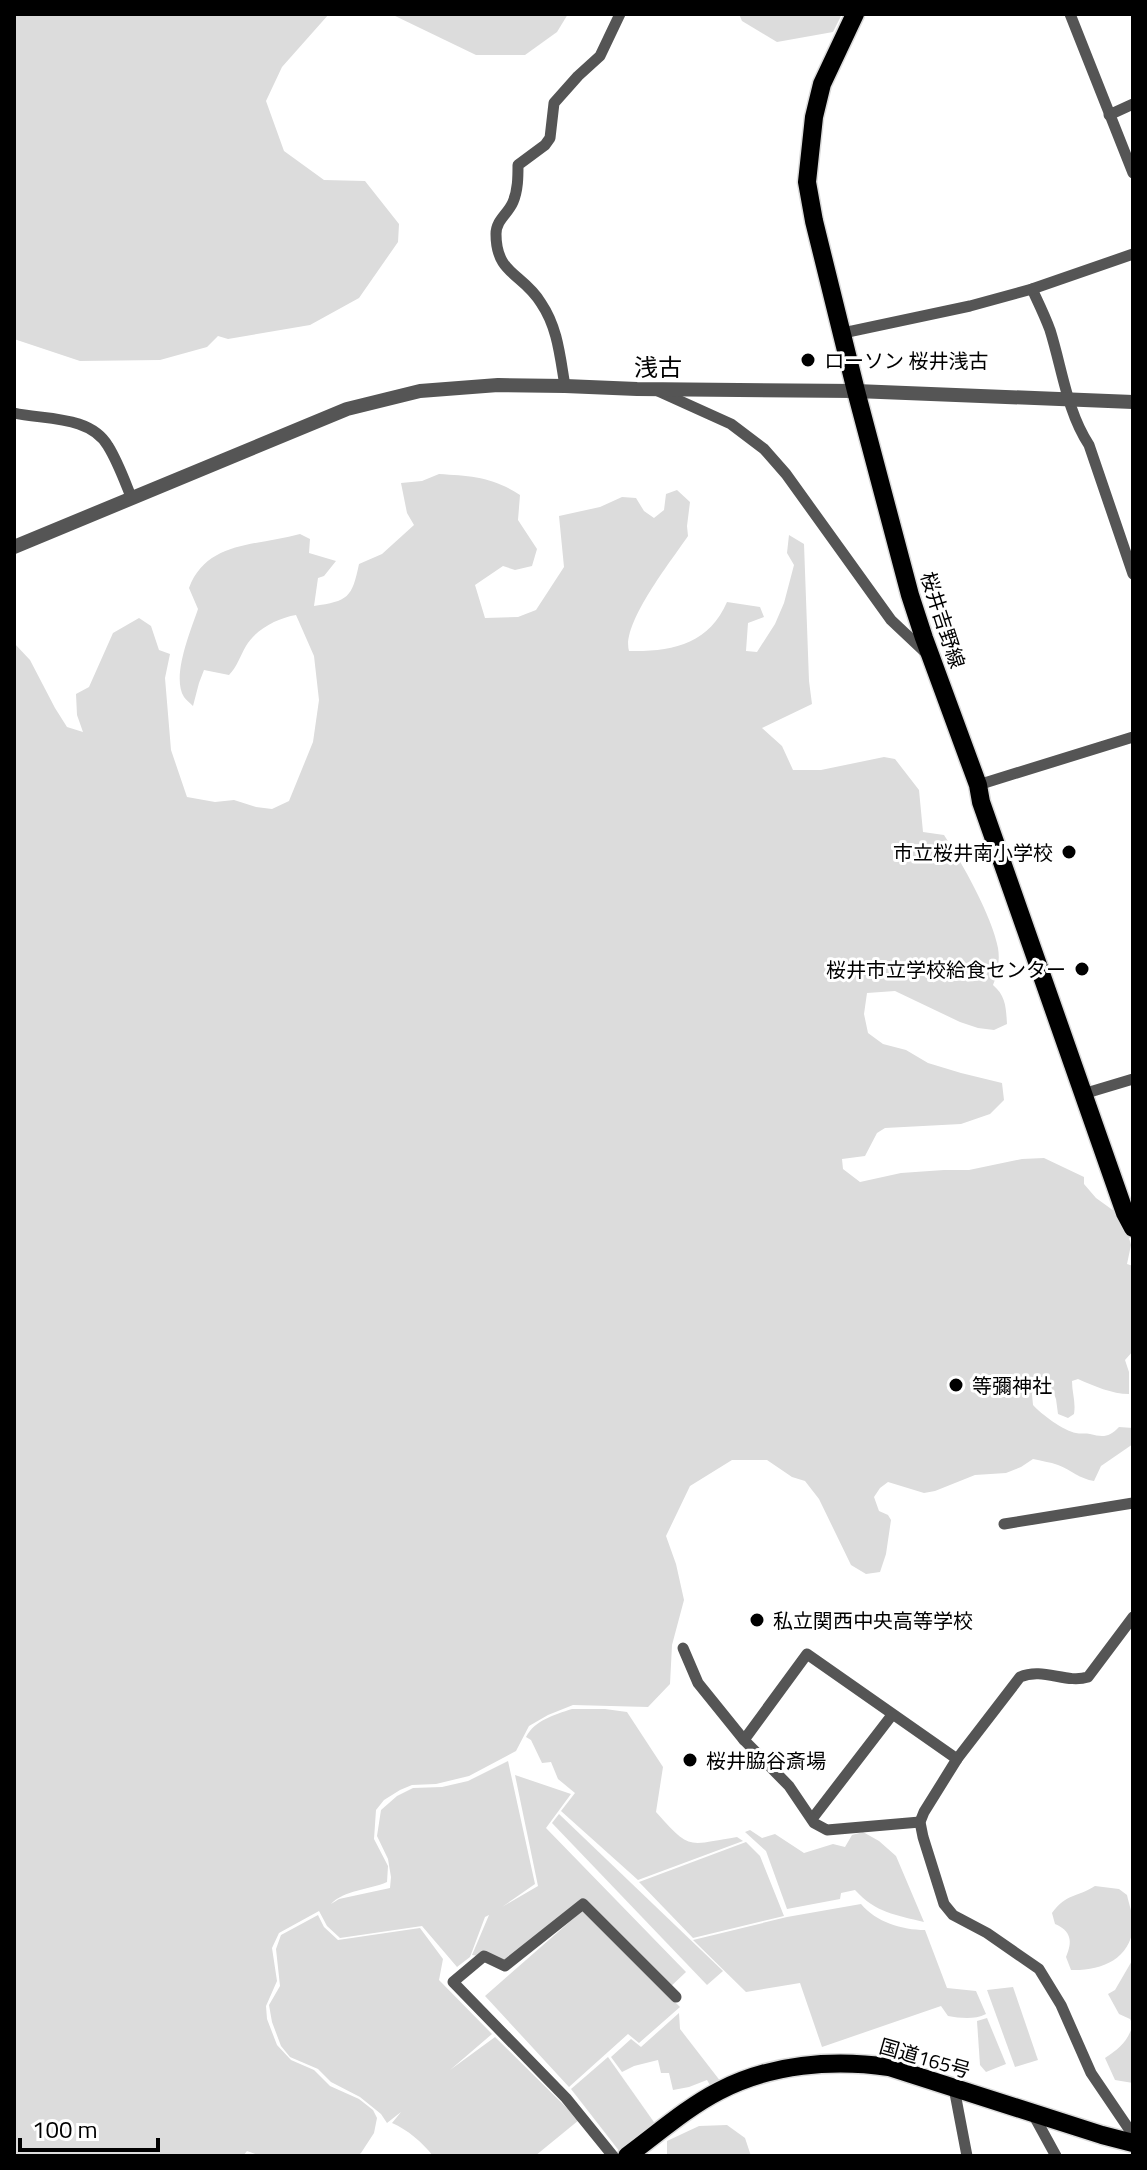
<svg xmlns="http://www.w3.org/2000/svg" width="1147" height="2170" viewBox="0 0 1147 2170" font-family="'Titillium Web','Noto Sans JP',sans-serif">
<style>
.green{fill:#dcdcdc}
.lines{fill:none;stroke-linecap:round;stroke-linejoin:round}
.primary-casing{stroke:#dbdbdb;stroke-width:21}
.trunk-casing{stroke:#dbdbdb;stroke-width:21}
.minor{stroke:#555;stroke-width:11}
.tertiary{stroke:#555;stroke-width:14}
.primary{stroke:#000;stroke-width:18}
.trunk{stroke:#000;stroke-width:18}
.poi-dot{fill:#000;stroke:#fff;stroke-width:3}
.labels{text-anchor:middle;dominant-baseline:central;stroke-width:6;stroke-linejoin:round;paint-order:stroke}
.poi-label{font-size:20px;fill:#000;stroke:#fff;text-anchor:start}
.street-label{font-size:20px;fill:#000;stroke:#fff}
.quarter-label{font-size:24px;fill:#000;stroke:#fff}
</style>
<rect width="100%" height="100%" fill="#fff"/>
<g class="green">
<polygon points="14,14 329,14 282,67 266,101 284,151 324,180 365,181 399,224 398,242 359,298 310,325 228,339 218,336 207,347 160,360 80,361 14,339"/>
<polygon points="391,14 568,14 557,32 525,55 476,55"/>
<polygon points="739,14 842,14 833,32 777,42 742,21"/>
<path d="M439,474C471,476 493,477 520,495L518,520L537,549L532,566L515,570L503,566L475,585L485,618L518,617L536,610L564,567L559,516L600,507L622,497L636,498L644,511L654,518L664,510L666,494L677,490L690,502L687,526L688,536C672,560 621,624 629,651C672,652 709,644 727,602L760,607L764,617L748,623L746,651L757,652L775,624L784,603L794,565L787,553L789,535L804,544L809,681L812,704L762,728L782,746L793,770H821L884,757L895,759L919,790L923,832L944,835C962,863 992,916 998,948C1000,960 998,974 993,985C1006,996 1006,1008 1007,1024L994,1030L978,1028L960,1022L895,991L867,993L864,1014L868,1033L883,1044L906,1050L928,1063L961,1073L1002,1083L1004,1100L990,1114L961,1124L885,1128L877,1133L865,1156L842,1159L843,1169L860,1182L901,1173L944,1170H969L1022,1159L1044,1158L1084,1177V1184L1096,1198L1121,1216L1125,1223L1131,1245L1127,1264L1133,1266V1351L1125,1360L1129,1372V1394C1112,1394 1094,1386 1078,1379L1072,1381C1072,1393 1076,1402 1074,1414L1068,1418L1058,1414L1056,1399L1048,1379L1038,1376L1032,1394L1033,1405C1041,1414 1064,1431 1076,1433C1079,1434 1087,1433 1090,1434C1102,1437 1109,1438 1119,1427L1133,1428V1444L1101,1466L1094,1481C1080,1479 1071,1470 1058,1465C1050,1462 1041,1461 1033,1459L1021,1467L1006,1473L975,1475L935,1491L924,1493L888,1482L880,1488L874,1497L879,1511L888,1515L891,1520L886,1554L880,1572L866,1574L851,1565L819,1499L805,1481L792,1477L767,1460H732L690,1486L666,1536L676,1564L684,1600L672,1645L670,1684L648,1707L573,1705L548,1715L529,1726L516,1751L469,1776L436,1784L412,1785L400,1790L384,1800L376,1810L374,1839L388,1866L387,1882C369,1890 344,1890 331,1904L339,1899L390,1888L391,1877L388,1859L377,1836L381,1810L397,1796L413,1788L442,1787L468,1781L508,1761L535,1884L502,1907L538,1886L515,1775L571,1794L546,1828L686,1972L668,1989L613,1940L680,2007L639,2043L628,2034L569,2087L485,1996L582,1911L510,1961L472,1955L489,1915L485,1917L470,1957L457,1967L422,1926L340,1938L327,1926L319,1911L279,1933L272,1948L277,1981L266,2006L267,2019L277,2045L291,2060L314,2070L330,2086L359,2099L373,2110L377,2118L374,2133L361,2153L357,2156H261L247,2151L243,2156H14V643L30,660L55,708L67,727L83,732L77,715L76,694L89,687L113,633L139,618L151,626L159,650L170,654L165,678L171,750L187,797L215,802L234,800L256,807L272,809L289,801L313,742L319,700L314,656L296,615C278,618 256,629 246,646C240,656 237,667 229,675L204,670L199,683L193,706C190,703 186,700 184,697C171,677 191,630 198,609L189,588C207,540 259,546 300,534L310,539L309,553L336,561L324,576L318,578L314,606C348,601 352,598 359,564L382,554L414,525L407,513L401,483L422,481Z"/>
<path d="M572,1709H605L627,1712L663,1767L656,1812C691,1851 687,1845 737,1837L743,1841L638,1880L561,1811L575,1793L558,1779L551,1762L542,1763L531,1740L526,1737C535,1720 554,1715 572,1709Z"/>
<polygon points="559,1814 723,1971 707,1985 552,1823"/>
<path d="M750,1830L762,1838L775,1834L804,1853L833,1844L845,1847L852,1835L863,1832L879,1841L896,1856L924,1922C896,1915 876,1913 855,1890L841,1893L840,1899L787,1909L766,1851L745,1832Z"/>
<polygon points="746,1842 760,1856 784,1916 693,1938 639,1882"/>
<path d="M1095,1886L1119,1889L1127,1895C1129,1905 1134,1917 1133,1927C1130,1960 1100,1971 1071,1970L1066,1957C1073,1941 1071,1931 1055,1924L1052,1913C1067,1893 1076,1898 1095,1886Z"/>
<path d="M861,1904C876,1922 902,1930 925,1930L947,1988L976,1991L986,2014C974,2020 960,2018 948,2016L941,2006L822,2047L800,1983L746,1992L693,1940L787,1917Z"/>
<path d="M318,1915L324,1927L338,1940L420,1928L443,1959L439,1980L492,2034L450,2070L495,2037L579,2120L535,2156H433C422,2142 408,2130 392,2123L401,2112L387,2123L381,2114L360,2097L331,2082L318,2069L290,2057L281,2046L272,2022L269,2005L280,1986L276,1949L281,1935Z"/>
<path d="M1133,1959V2083L1115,2080L1105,2058C1120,2048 1127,2042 1133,2025L1130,2019L1119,2014L1108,1994L1115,1990Z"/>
<polygon points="1013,1987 1038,2060 1015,2067 987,1990"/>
<polygon points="679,2013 680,2029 721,2082 711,2087 707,2080 689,2087 673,2090 669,2073 661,2073 658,2060 634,2066 622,2072 611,2057 631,2039 641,2047"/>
<polygon points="987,2018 1006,2064 986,2072 980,2065 977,2021"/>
<polygon points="608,2057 656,2125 620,2152 571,2089"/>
<polygon points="727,2125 745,2138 751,2156 667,2156 667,2141 699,2126"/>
</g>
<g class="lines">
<defs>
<polyline id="primary" points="855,14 822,84 814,117 807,182 814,221 856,391 910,595 924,638 978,785 981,802 1125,1213 1133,1228"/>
<path id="trunk" d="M627,2156C657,2134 686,2108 719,2091C771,2064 832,2059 889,2067L1102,2135L1133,2143"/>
</defs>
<use href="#primary" class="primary-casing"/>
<use href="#trunk" class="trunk-casing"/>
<g class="minor">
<polyline points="1070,14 1133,173"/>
<polyline points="1109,115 1133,104"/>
<path d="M1032,289C1038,302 1045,316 1050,330C1062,368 1067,412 1089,445L1133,574"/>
<polyline points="843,333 970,306 1032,289 1133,254"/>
<path d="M565,386C560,357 558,328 541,303C523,273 496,275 496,234C496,220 508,214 513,202C518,190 518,177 518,165L545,145L550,138L554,103L578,76L600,56L620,14"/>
<polyline points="658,391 731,424 764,449 786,474 891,620 926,653"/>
<path d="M14,413C44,420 90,415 108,446C118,462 125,482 132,499"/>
<polyline points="978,785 1133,737"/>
<polyline points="1083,1094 1133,1079"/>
<polyline points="1004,1524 1133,1503"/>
<path d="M1133,1617L1088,1677C1066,1684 1043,1667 1020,1677L957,1759L924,1812L920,1822L923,1837L944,1904L953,1915L987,1933L1039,1969L1061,2005L1091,2073L1133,2135"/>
<polyline points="683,1648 698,1683 744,1740"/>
<polyline points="812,1819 892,1715"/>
<polyline points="920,1822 827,1830 814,1823 789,1786 744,1740 807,1654 957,1759"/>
<polyline points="954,2088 967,2156"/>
<polyline points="1033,2114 1056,2156"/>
<polyline points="613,2156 566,2098 453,1982 484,1956 505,1966 583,1904 676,1997"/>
</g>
<polyline class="tertiary" points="14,547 347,409 420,391 498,385 565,386 637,389 856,391 1133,402"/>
<use href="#primary" class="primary"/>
<use href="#trunk" class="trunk"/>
</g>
<g class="poi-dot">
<circle cx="808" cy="360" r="8"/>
<circle cx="1069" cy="852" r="8"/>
<circle cx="1082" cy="969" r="8"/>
<circle cx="956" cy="1385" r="8"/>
<circle cx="757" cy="1620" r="8"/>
<circle cx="690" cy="1760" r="8"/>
</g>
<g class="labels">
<g class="poi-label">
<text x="824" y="360">ローソン 桜井浅古</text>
<text x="1053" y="852" text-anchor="end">市立桜井南小学校</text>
<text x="1066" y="969" text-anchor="end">桜井市立学校給食センター</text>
<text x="972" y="1385">等彌神社</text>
<text x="773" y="1620">私立関西中央高等学校</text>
<text x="706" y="1760">桜井脇谷斎場</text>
</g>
<g class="street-label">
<text transform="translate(943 620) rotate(72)">桜井吉野線</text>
<text transform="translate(925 2058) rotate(16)">国道165号</text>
</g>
<g class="quarter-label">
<text x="658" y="367">浅古</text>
</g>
</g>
<rect width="1147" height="2170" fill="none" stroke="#000000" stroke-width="32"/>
<path d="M20 2138v12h138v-12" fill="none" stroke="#000000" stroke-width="4"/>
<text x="32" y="2138" font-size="24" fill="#000000" stroke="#ffffff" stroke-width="6" paint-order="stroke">100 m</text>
</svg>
